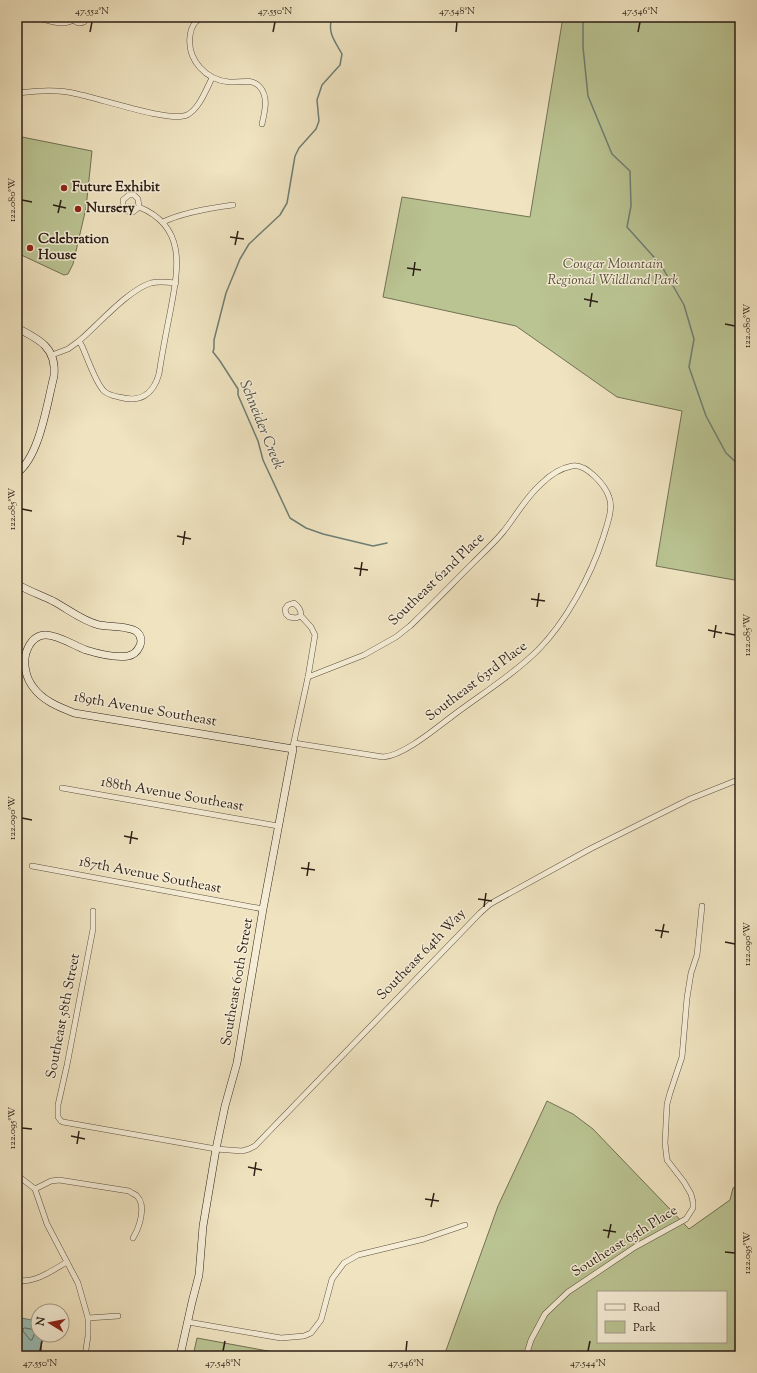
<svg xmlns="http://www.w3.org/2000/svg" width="757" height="1373" viewBox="0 0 757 1373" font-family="'Sorts Mill Goudy',serif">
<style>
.green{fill:#bac392;stroke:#737154;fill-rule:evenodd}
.water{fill:#9abeb5;stroke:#6e7e75}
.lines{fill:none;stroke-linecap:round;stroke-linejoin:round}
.shore{stroke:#636e66;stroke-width:1}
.stream{stroke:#6e7e75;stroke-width:1.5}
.street-casing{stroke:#5d5040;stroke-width:6}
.secondary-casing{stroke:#2c1f16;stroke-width:8}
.street{stroke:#f5edd6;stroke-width:5}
.secondary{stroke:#f5edd6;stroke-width:7}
.ticks{fill:none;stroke:#2c1f16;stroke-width:1.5}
.poi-dot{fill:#8f2418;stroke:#f5edd6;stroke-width:1.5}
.labels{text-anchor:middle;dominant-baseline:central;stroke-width:3;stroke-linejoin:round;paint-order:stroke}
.poi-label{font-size:14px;font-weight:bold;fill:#2c1f16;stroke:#f5edd6;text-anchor:start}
.park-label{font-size:14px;font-style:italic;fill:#57503b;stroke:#f5edd6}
.street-label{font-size:14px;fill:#2c1f16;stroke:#f5edd6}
.water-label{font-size:15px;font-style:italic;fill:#4d4f46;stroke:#f5edd6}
.neatline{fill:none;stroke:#2c1f16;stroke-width:1.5}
.ticks-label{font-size:10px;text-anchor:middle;fill:#2c1f16}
</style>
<rect width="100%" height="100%" fill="#efe3c0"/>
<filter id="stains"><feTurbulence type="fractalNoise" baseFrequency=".005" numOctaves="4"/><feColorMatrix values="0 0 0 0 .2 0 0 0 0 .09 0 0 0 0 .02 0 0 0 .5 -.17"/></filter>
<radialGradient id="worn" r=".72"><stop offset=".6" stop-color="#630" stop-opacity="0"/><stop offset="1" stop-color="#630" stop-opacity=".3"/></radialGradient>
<g class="green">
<polygon points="563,17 740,17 740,581 656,566 682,411 617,397 516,326 383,297 402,197 530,217"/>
<polygon points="17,136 92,151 86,208 73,264 68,274 64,275 17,253"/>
<path d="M547,1101L573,1114L593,1129L689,1229L730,1200L733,1188L740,1184V1356H444L498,1206ZM598,1292H726V1342H598Z"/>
<polygon points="197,1338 295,1356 193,1356"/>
</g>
<path class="water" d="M21,1318L38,1321V1335H44L41,1343L42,1356H17C26,1345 19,1345 17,1336C16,1331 17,1324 17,1319Z"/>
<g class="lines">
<polygon class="shore" points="25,1328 36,1330 32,1340 30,1340 23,1331 23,1329"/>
<g class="stream">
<path d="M332,17C327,33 335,41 342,54L340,65L322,85L317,100L319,121L316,129L299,148L295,156L287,203L280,215L249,244L240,259L226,293L214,340V348L213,352L220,361L238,389V395L258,441L263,460L290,518L306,528L323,534L373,546L387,543"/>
<polyline points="583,17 583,47 588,96 612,154 630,171 631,206 627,227 661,265 684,305 694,339 689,367 706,416 726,453 740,466"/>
</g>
<defs>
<g id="street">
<path d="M37,17C47,21 64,26 73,20"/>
<path d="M72,17C75,23 79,24 84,22L88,17"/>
<path d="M203,17C194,21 191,27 190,36C187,60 206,80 229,82C239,83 251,78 259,86C269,96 265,111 262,124"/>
<polyline points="220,17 221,17"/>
<path d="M17,93C38,91 57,89 77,94C99,98 170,123 187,115C199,109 206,90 212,78"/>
<path d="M163,222C184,212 210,208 233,205"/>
<path d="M79,341L82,346C87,357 96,384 104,391C108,395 114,396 119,397C140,403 153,395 159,374C162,354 166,333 170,313C178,270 188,227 139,207L133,212L127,211L123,208V200L129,195H134L138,199L139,207"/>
<path d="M52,355L68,349L79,341C98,325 128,290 151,283C159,281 167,282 176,283"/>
<path d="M294,743L383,757C403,756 435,729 451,717C480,695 513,675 538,650C566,622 591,575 603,538C606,527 614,509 609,497C605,485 586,463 572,466C561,468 549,476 541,484C526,497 516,516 503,532C494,543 482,554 472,564C451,585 431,606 410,626L396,637L364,655L308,677"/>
<path d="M293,746L308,677L315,635L311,627L301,616C301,610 299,607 294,603L288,605L285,609L286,614L289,617L296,618L301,616"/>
<polyline points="62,788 278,826"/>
<polyline points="32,866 263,909"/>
<polyline points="93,911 93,929 67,1065 58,1105 58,1117 61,1121 63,1122 216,1149 242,1151 249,1149 255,1146 480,913 490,904 590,849 690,799 740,779"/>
<polyline points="17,1175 35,1189 47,1224 78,1283 88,1318 88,1336 85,1356"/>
<path d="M35,1189L51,1181L59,1180L129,1191C131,1193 135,1194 137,1196C147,1206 139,1228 133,1238"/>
<path d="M17,1280C34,1284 53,1270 67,1262"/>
<polyline points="88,1318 118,1316"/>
<polyline points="188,1322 281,1338 304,1336 311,1333 321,1320 332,1279 344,1263 358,1255 424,1239 465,1225"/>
<polyline points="526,1356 531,1340 545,1314 568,1292 635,1247 686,1219 693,1208 693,1202 691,1194 684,1182 667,1160 665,1143 667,1104 670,1093 682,1057 687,998 691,973 697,955 702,906"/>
</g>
<g id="secondary">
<path d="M17,328C39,339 57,348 54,376C47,403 40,456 17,473"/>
<path d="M17,584C28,591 41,595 53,601C68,609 82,621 99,625C109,627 130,626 137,632C146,640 138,654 128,656C115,658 99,654 86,650C65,642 37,619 26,653C23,664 26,678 33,687C43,701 59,707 74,713L293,749L263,909L237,1063L225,1106L216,1149L203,1226L199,1275L192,1302L180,1356"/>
</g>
</defs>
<use href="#street" class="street-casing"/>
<use href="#secondary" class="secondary-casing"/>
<use href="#street" class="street"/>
<use href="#secondary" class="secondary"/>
</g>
<path class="ticks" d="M90,32L92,22M273,32L275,22M456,32L457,22M638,32L640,22M22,200L32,202M53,205L66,208M58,213L61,200M230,237L244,239M235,245L238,231M407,268L421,270M413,276L415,262M584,299L598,302M590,307L592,293M725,324L735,326M22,509L32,511M177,536L191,539M183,545L185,531M354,568L368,570M360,576L362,562M531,599L545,601M537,607L539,593M708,630L722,633M725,633L735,635M714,638L716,625M22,818L32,820M124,836L138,839M130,844L132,831M301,868L315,870M307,876L309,862M478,899L492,901M484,907L486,893M655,930L669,932M661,938L664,924M725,942L735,944M22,1128L32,1129M71,1136L85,1139M77,1144L79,1131M248,1167L262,1170M254,1176L256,1162M425,1199L439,1201M431,1207L434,1193M603,1230L616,1232M608,1238L611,1224M725,1252L735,1253M40,1351L42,1341M223,1351L225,1341M406,1351L407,1341M588,1351L590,1341"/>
<g class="poi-dot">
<circle cx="64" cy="188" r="4"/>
<circle cx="78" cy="209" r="4"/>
<circle cx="30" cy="248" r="4"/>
</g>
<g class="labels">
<g class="poi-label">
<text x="72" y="188">Future Exhibit</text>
<text x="86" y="209">Nursery</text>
<text x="38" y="240">Celebration<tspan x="38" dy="16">House</tspan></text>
</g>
<g class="park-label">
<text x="613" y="265">Cougar Mountain<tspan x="613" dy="16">Regional Wildland Park</tspan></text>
</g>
<g class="street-label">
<text transform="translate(437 580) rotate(-44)">Southeast 62nd Place</text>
<text transform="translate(477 682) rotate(-37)">Southeast 63rd Place</text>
<text transform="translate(145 710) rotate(10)">189th Avenue Southeast</text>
<text transform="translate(172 795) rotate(10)">188th Avenue Southeast</text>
<text transform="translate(150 876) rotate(11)">187th Avenue Southeast</text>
<text transform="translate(422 955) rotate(-46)">Southeast 64th Way</text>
<text transform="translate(238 982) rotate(-80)">Southeast 60th Street</text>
<text transform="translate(64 1016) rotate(-79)">Southeast 58th Street</text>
<text transform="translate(625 1242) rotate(-32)">Southeast 65th Place</text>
</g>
<g class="water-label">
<text transform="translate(261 425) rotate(68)">Schneider Creek</text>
</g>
</g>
<rect width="757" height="1373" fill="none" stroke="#efe3c0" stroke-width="44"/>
<rect x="597" y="1291" width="130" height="52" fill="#f5edd6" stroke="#a59b89"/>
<rect x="605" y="1304" width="20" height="6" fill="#f5edd6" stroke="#a59b89"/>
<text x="633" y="1311" font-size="12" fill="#2c1f16">Road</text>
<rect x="605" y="1321" width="20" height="12" fill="#bac392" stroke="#a59b89"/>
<text x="633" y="1331" font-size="12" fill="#2c1f16">Park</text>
<g transform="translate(50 1323) rotate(280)"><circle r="19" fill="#f5edd6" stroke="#a59b89"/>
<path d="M0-3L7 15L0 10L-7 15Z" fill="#8f2418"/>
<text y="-6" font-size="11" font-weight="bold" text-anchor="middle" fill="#2c1f16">N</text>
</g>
<rect x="22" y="22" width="713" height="1329" class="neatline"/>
<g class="ticks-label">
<text x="92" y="14">47.552°N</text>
<text x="275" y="14">47.550°N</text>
<text x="457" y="14">47.548°N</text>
<text x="640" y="14">47.546°N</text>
<text transform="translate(11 200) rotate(-90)" y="4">122.080°W</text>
<text transform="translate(746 326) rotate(-90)" y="4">122.080°W</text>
<text transform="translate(11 509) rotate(-90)" y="4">122.085°W</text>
<text transform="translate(746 635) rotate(-90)" y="4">122.085°W</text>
<text transform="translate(11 818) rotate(-90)" y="4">122.090°W</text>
<text transform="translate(746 944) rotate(-90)" y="4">122.090°W</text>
<text transform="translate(11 1128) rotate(-90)" y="4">122.095°W</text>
<text transform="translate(746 1253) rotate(-90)" y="4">122.095°W</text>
<text x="40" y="1366">47.550°N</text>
<text x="223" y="1366">47.548°N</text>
<text x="406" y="1366">47.546°N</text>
<text x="588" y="1366">47.544°N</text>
</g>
<rect width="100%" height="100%" filter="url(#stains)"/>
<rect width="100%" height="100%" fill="url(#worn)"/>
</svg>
